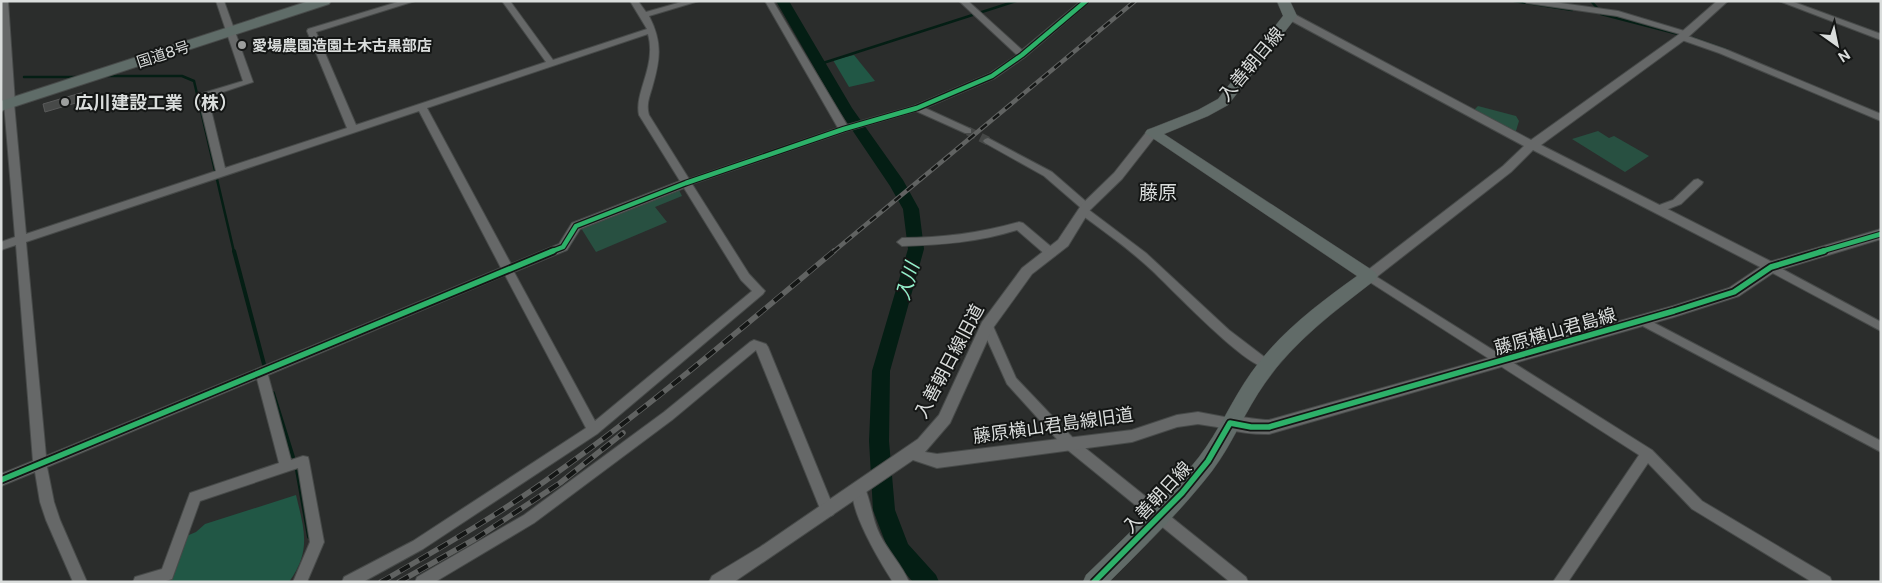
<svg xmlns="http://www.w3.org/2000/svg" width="1882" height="583" viewBox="0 0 1882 583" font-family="'Public Sans','Noto Sans JP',sans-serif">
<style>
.green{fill:#285041}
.forest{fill:#215745}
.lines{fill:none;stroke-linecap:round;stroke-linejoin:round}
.stream-far1{stroke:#041e14;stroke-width:2.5}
.stream{stroke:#041e14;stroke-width:4}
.river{fill:#041e14;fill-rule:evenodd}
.building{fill:#474948;stroke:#595a5a}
.minor-tunnel{stroke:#454746;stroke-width:9;stroke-dasharray:9 5;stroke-linecap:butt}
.minor-casing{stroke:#474a49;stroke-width:2}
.tertiary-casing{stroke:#474a49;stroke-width:2}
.secondary-casing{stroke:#474a49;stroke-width:2}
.primary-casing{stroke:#474a49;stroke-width:1}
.trunk-casing{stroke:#474a49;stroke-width:2}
.minor{fill:#666868;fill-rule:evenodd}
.tertiary{fill:#666868;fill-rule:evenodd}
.secondary{fill:#666868;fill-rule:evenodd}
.primary{fill:#616b68;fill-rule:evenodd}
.trunk{fill:#5f6c68;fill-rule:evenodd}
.rail-far1-casing{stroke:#616362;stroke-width:4.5}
.rail-casing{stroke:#616362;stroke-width:5.5}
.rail-far1{stroke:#141615;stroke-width:2.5;stroke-dasharray:8;stroke-linecap:butt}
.rail{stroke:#141615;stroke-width:4;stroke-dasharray:11;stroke-linecap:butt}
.cycleway-far1-casing{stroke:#141615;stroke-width:7}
.cycleway-casing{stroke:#141615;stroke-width:9}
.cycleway-far1{stroke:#2db169;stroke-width:4.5}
.cycleway{stroke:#2db169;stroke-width:5.5}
.poi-dot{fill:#9d9f9e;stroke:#141615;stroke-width:2}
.labels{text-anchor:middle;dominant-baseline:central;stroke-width:4;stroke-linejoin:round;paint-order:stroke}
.far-poi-label{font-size:15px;font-weight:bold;fill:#dadddc;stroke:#141615;text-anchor:start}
.far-street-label{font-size:15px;fill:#dadddc;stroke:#141615}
.street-label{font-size:18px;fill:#dadddc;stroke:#141615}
.poi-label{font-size:18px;font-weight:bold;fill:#dadddc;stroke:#141615;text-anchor:start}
.neighbourhood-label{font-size:19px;fill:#dadddc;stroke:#141615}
.water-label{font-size:19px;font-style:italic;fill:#92efca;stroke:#141615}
</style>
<rect width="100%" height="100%" fill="#2b2d2c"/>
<g class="green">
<polygon points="1478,106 1516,116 1519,121 1515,134 1474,110"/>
<polygon points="1598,131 1609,138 1614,136 1649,156 1625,172 1572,139"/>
<polygon points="679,190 682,196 655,207 667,222 596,252 581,228"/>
</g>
<g class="forest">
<polygon points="854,55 875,81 849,87 833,60"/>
<path d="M296,495C304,529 312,550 289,582H166L184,537L196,532L205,524Z"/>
</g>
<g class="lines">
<g class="stream-far1">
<polyline points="1514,1 1572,10"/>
<polyline points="1591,1 1599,10"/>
<polyline points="1601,14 1682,35"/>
<polyline points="1693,38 1727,50"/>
<polyline points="820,64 1016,1"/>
<polyline points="104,76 182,76 194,81 234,252"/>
<polyline points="24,77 78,77"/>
</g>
<g class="stream">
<polyline points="234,251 265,368"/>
<polyline points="273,393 297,470 309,537"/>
</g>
<polygon class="river" points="776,1 789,1 852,108 903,180 919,209 924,249 890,371 889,441 895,510 908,544 936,575 939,582 913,582 891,557 873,510 869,441 872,371 908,249 903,209 890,186 838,109"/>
</g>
<polygon class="building" points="84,92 86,100 45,112 43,104"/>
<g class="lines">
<polyline class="minor-tunnel" points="968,131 988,141"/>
<defs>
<g id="minor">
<path d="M216,1H224L253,82L208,97L225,168L347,128L307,31L308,29L401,1H415L316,32L356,125L546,62L502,1H510L553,60L647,29L630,1H638L646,12L685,1H699L649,16C663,43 660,60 652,88C649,98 646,105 649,115L689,179L838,128L765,1H773L847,125L914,106L989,74L1017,55L959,1H968L1022,50L1081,1H1090L1025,57L995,78L925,108L971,129V133H965L916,111L847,131L692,184L749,274L765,291L763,294L597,434L423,549L363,582H342L344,577L413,541L586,428L505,275L268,375L291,460L303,456L308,457L309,461L324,542L307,582H293L310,542L298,468L200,501L172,579L163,582H133L135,577L162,569L190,493L279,463L257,379L47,467L54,502L60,520L87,582H73L46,520L40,502L35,472L1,486V474L33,461L16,245L1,250V242L15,237L4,103L9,100L14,103L26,234L216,171L198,96L200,94L243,81ZM648,34C657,66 634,92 639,115L680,181L572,223L559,244L511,264L427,108ZM419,111L501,268L46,456L26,242ZM684,188L741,280L752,291L595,421L514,272L567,250L580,229Z"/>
<polygon points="1523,1 1546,1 1618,11 1691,33 1687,36 1617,16 1527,3"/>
<polygon points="1779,1 1791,1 1881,34 1881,40"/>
<polygon points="1682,34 1725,49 1881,114 1881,121 1719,53 1679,39 1679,35"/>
<path d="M988,138L1052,172L1090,205L1091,207L1089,210L1146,253L1229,330L1271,362L1273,365L1271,368C1251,375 1165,281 1146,265C1125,246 1102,230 1079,213L1078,211L1081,208L1044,176L985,143L983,141L985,139Z"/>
<polygon points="1698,179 1703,182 1702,184 1681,204 1658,213 1654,211 1653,209 1654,207 1673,200 1694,180"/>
<path d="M1019,222L1023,223L1055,250L1056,253L1055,256H1047L1017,230C979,242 941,245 902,246L897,242L902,238C942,238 980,233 1019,222Z"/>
<polygon points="1771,263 1881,322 1881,331 1767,270 1766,267"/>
<polygon points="1369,272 1652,450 1702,501 1830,577 1832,582 1812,582 1692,509 1648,463 1568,582 1553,582 1639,455 1365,279 1363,276"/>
<polygon points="1641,316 1881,441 1881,452 1637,323 1635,320 1637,317"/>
<polygon points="987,322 991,323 993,326 1016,378 1074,439 1246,577 1248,582 1230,582 1064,447 1007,384 981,326 983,323"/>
<polygon points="754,340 766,344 768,347 835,511 833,515 828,517 823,515 821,511 756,350 672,420 534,523 435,582 415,582 417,577 524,515 664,412 750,342"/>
<path d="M859,484L864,486C871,501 872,519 880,535C888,551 902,565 909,582H893C882,565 845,505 854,486Z"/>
</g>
<g id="tertiary">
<polygon points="1717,1 1728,1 1686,39 1541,145 1776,264 1778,267 1776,270 1766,270 1533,150 1511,172 1374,279 1364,279 1362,276 1364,273 1503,166 1524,146 1286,18 1286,14 1294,14 1531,140 1678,35"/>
<polygon points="1152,129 1158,133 1122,179 1090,210 1068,246 1032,274 993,328 950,423 925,452 937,454 1132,430 1177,415 1198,412 1235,419 1238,423 1235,427 1230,429 1198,424 1177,427 1132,442 937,468 913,460 734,582 709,582 712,576 760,547 918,439 939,415 982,322 1022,268 1058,240 1082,204 1114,173 1148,130"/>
</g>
<g id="secondary">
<polygon points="1,1 8,1 15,103 9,107 3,103"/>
<path d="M1881,229V239L1776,271L1739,296L1674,317L1269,434C1254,434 1239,433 1224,428L1222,423L1224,418C1235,414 1256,420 1269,420L1673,306L1729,288L1766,263Z"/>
</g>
<path id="primary" d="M1277,1H1290L1297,16L1228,105L1208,116L1164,134L1375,272L1378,276L1375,280C1335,311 1294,341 1265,383C1245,411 1233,443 1212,471C1181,511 1145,546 1109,582H1083L1086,575C1125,537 1165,500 1199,457C1219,431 1232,400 1251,373C1279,333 1318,304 1357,276L1145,133L1147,130L1198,110L1218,99L1283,16Z"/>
<polygon id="trunk" points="309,1 331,1 329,4 1,111 1,101"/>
</defs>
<use href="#minor" class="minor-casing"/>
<use href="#tertiary" class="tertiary-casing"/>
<use href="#secondary" class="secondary-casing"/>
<use href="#primary" class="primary-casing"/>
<use href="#trunk" class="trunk-casing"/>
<use href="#minor" class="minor"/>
<use href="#tertiary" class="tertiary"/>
<use href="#secondary" class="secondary"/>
<use href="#primary" class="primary"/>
<use href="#trunk" class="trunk"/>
<defs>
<polyline id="rail-far1" points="833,252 1135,1"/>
<g id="rail">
<path d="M381,582C440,548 500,514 555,474C652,405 743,327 834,251"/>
<polyline points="399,582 475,539 560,483 623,433"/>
</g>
</defs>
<use href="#rail-far1" class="rail-far1-casing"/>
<use href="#rail" class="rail-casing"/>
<use href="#rail-far1" class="rail-far1"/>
<use href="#rail" class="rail"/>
<defs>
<g id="cycleway-far1">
<polyline points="550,252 563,247 576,226 686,183 844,129 917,108 992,76 1022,55 1086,1"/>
<polyline points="1819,252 1881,234"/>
</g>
<g id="cycleway">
<polyline points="1,480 553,251"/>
<polyline points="1094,582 1182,493 1208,461 1230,423 1251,427 1269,427 1674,311 1734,292 1771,267 1824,251"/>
</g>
</defs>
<use href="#cycleway-far1" class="cycleway-far1-casing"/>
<use href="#cycleway" class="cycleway-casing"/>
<use href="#cycleway-far1" class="cycleway-far1"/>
<use href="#cycleway" class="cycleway"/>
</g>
<g class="poi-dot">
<circle cx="242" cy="45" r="5"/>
<circle cx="65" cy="102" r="5"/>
</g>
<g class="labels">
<g class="far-poi-label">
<text x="252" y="45">愛場農園造園土木古黒部店</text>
</g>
<g class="far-street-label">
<text transform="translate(163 54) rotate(-18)">国道8号</text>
</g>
<g class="street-label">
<text transform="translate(1251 64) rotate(-50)">入善朝日線</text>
<text transform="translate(1555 331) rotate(-16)">藤原横山君島線</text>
<text transform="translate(949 361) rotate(-62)">入善朝日線旧道</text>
<text transform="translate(1053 425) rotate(-8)">藤原横山君島線旧道</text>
<text transform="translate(1157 497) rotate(-47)">入善朝日線</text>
</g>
<g class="poi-label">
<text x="75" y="102">広川建設工業（株）</text>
</g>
<g class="neighbourhood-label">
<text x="1158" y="192">藤原</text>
</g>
<g class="water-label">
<text transform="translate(907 281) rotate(-74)">入川</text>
</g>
</g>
<rect width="1882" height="583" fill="none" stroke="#dadddc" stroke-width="5"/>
<g transform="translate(1837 45) rotate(147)" stroke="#141615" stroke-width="4" paint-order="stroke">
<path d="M0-4L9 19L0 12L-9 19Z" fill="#dadddc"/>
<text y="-8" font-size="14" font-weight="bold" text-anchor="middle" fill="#dadddc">N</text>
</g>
</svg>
